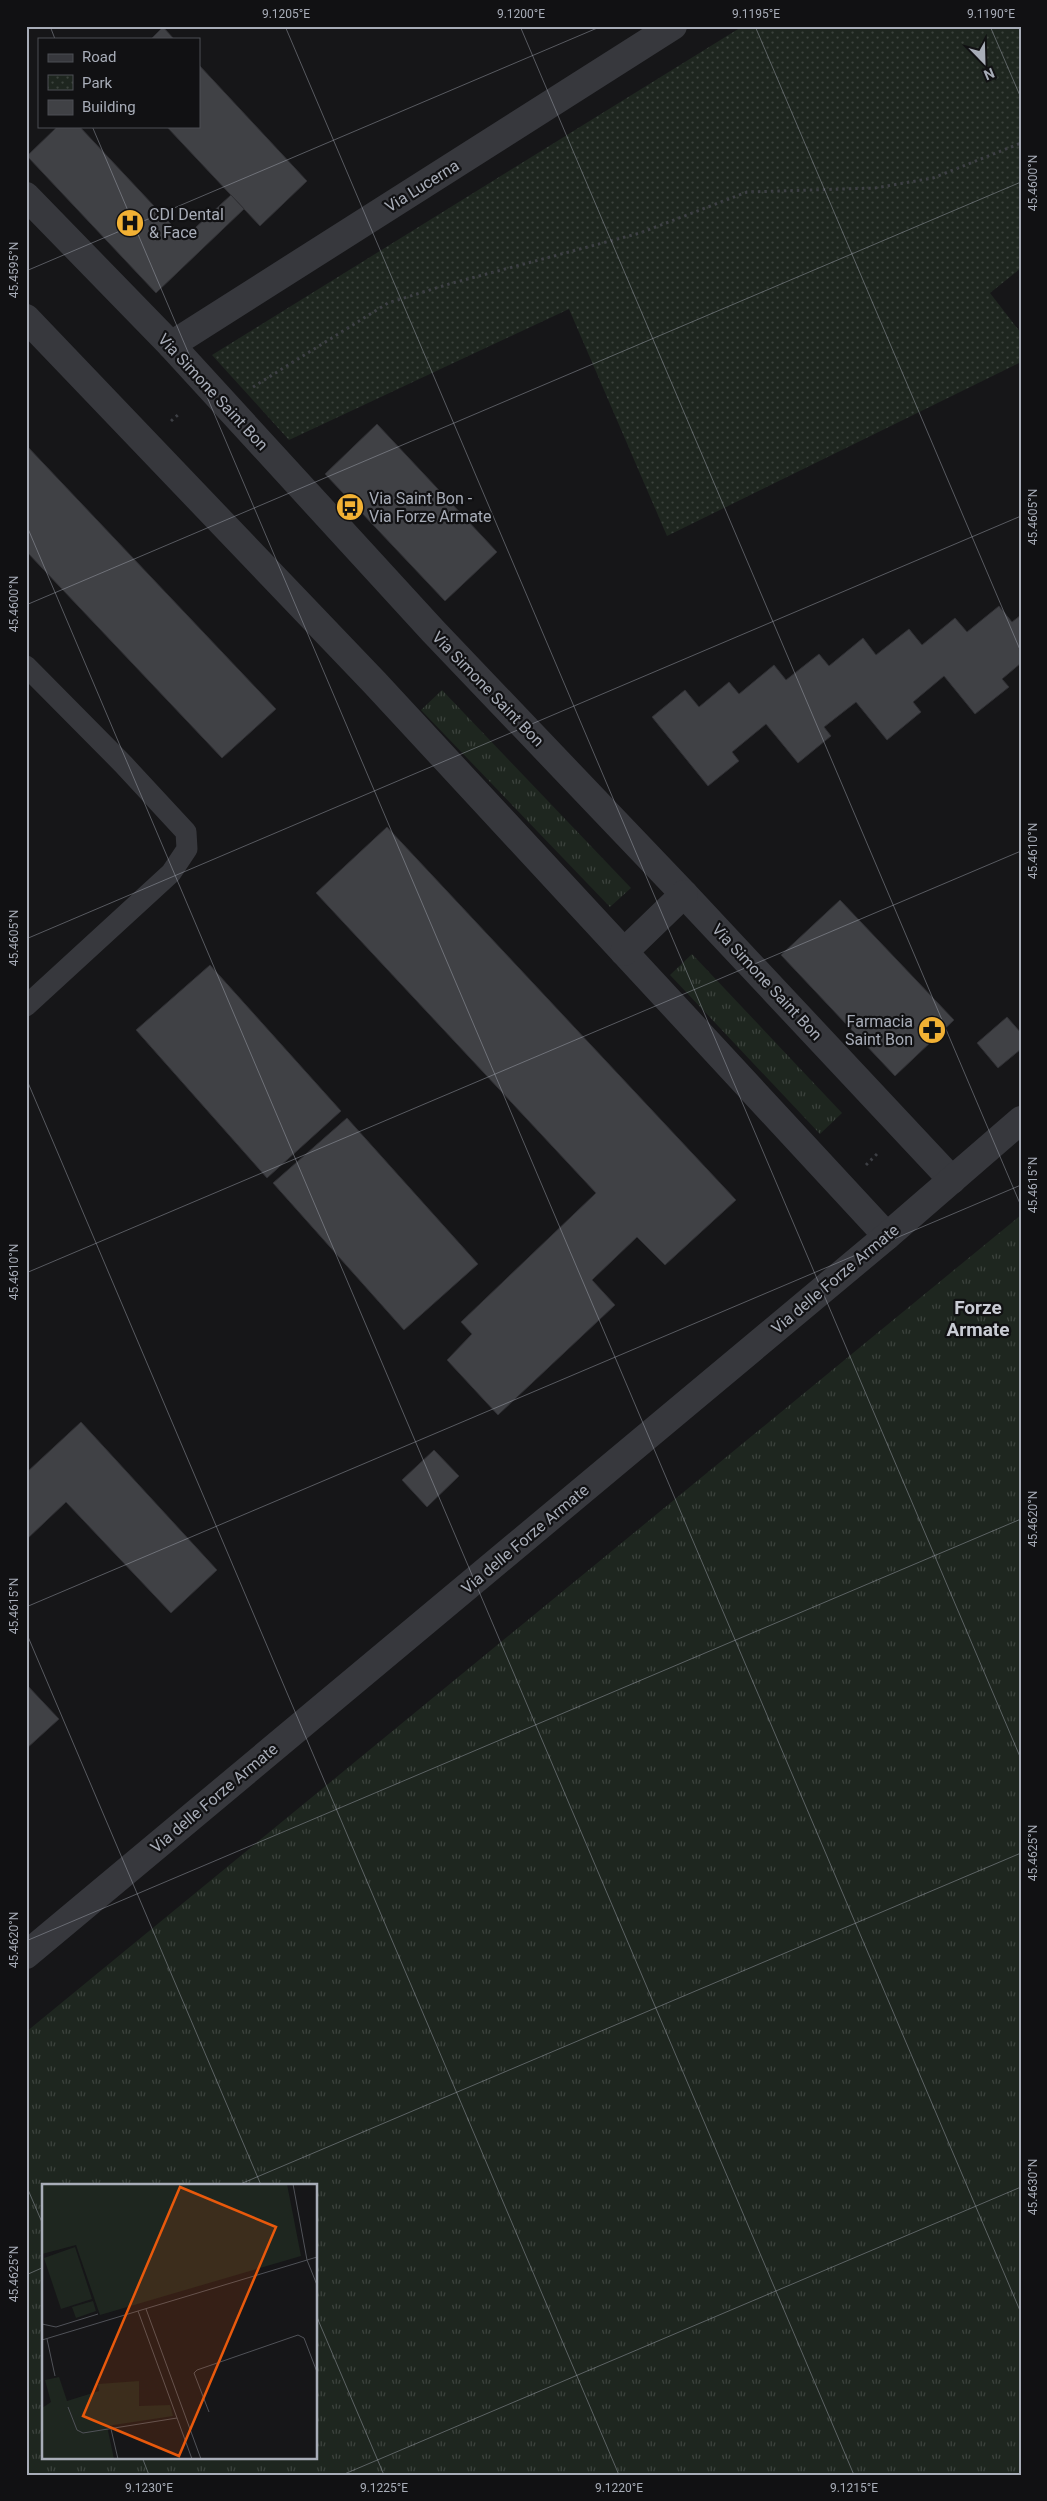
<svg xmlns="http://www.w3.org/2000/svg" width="1047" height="2501" viewBox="0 0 1047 2501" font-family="Roboto,sans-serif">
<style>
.grass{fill:url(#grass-tufts);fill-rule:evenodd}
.park{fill:url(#park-dots)}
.building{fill:#404145;stroke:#303034}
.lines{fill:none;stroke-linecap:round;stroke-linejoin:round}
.path{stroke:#3d3f44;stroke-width:3;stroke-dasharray:2.5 4;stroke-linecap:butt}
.service{stroke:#37383d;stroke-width:21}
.minor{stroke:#37383d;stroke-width:28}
.tertiary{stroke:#37383d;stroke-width:28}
.ticks{fill:none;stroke:#a8adb8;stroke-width:1;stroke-opacity:0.45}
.labels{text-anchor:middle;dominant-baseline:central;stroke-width:4.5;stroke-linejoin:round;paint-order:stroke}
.street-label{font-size:16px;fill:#a8adb8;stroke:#111113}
.poi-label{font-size:16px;fill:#a8adb8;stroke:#111113;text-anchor:start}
.quarter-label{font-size:19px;font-weight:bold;fill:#c9ccd4;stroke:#111113}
.inset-road{fill:none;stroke:#505258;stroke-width:1}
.view{fill:#e8590c;fill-opacity:0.15;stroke:#e8590c;stroke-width:2.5}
.inset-edge{fill:none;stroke:#a8adb8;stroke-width:2.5}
.neatline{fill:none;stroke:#a8adb8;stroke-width:2}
.ticks-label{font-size:12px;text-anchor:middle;fill:#a8adb8}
</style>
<defs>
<pattern id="grass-tufts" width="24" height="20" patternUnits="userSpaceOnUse" patternTransform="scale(1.25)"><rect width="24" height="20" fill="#1e261f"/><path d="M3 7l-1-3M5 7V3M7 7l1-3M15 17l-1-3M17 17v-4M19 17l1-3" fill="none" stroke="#3c433d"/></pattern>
<pattern id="park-dots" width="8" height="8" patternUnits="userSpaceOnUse" patternTransform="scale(1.25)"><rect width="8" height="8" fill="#1e261f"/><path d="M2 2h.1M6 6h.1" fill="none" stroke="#3c433d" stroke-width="1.8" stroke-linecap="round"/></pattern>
</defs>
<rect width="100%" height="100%" fill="#161618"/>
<g class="grass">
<polygon points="442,690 631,888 610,907 421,710"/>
<polygon points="692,954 842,1113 820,1134 670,975"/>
<path d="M1021,1215V2475H26V2032ZM44,2185H316V2457H44Z"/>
</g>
<polygon class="park" points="743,26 1021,26 1021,268 990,293 1021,333 1021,362 667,536 569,309 289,440 212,355"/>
<g class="building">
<polygon points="163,27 174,39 151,39"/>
<polygon points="199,65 307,181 260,226 166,126 199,126"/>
<polygon points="58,126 79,126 184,238 231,195 244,209 156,293 27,156"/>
<polygon points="377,424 497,552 445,601 325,474"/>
<polygon points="26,445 276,709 222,758 26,551"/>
<polygon points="999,606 1012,622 1021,615 1021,663 1002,679 1009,687 975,714 944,676 913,702 921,712 887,740 856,702 824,727 831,736 798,763 766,724 732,752 739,761 708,786 652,717 685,690 699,707 729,682 739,694 774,665 786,680 819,654 829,666 863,638 876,655 909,629 922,645 955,618 967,632"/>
<polygon points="387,827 736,1200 665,1265 637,1237 592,1280 615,1305 498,1415 447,1360 472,1334 461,1322 596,1193 316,893"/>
<polygon points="840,900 954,1020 895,1076 781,955"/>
<polygon points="210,965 341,1111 267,1178 136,1030"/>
<polygon points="1007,1017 1021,1033 1021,1049 998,1068 977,1043"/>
<polygon points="347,1118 478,1264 404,1330 273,1183"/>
<polygon points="81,1422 217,1570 171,1613 66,1502 26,1540 26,1473"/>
<polygon points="434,1450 459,1476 427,1507 402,1480"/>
<polygon points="26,1684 59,1719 26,1749"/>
</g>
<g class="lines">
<g class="path">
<polyline points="253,387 388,303 449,284 640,233 747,192 875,188 933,178 1021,143"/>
<polyline points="171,421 180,413"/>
<polyline points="866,1165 878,1153"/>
</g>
<polyline class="service" points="26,666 124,765 186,832 187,849 171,873 26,1006"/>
<polyline class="minor" points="171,345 673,26"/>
<g class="tertiary">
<polyline points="26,196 171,345 433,631 684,894 952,1180"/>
<polyline points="26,318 375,683 887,1236"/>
<polyline points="624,952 684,894"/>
<polyline points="26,1955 887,1236 1021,1120"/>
</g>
</g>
<path class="ticks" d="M50,26L55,39M285,26L1021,1759M520,26L1021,1206M755,26L1021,652M990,26L1021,98M92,126L1021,2313M26,271L602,26M26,524L854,2475M26,605L1021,182M26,939L1021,516M26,1078L619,2475M26,1273L1021,851M26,1607L1021,1185M26,1632L261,2185M26,1941L1021,1519M26,2185L44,2227M238,2185L1021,1853M26,2275L44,2267M316,2315L384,2475M142,2457L149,2475M342,2475L1021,2187"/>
<defs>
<symbol id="hospital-disc" viewBox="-11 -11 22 22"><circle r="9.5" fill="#f2b134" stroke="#111113"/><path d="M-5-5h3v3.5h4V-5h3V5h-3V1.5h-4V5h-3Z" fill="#111"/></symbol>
<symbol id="bus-disc" viewBox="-11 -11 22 22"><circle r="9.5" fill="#f2b134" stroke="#111113"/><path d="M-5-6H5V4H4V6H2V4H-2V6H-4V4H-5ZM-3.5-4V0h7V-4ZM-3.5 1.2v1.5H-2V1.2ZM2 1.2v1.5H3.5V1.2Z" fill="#111"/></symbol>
<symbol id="pharmacy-disc" viewBox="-11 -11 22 22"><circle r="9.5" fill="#f2b134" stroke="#111113"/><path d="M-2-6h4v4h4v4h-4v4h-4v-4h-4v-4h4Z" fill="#111"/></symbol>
</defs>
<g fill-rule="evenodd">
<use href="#hospital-disc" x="114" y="207" width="32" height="32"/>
<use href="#bus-disc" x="334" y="491" width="32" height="32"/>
<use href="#pharmacy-disc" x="916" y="1014" width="32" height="32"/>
</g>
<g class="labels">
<g class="street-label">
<text transform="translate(422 186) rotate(-32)">Via Lucerna</text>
<text transform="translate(213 392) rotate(47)">Via Simone Saint Bon</text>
<text transform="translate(488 689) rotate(46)">Via Simone Saint Bon</text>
<text transform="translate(767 982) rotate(47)">Via Simone Saint Bon</text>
<text transform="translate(835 1279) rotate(-40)">Via delle Forze Armate</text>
<text transform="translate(525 1539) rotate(-40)">Via delle Forze Armate</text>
<text transform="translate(214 1798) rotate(-40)">Via delle Forze Armate</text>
</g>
<g class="poi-label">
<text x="149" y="214">CDI Dental<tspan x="149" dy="18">&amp; Face</tspan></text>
<text x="369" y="498">Via Saint Bon -<tspan x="369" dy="18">Via Forze Armate</tspan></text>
<text x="913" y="1021" text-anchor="end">Farmacia<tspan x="913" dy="18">Saint Bon</tspan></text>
</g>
<g class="quarter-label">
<text x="978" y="1307">Forze<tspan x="978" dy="22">Armate</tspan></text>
</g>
</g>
<g transform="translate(42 2184)">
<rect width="275" height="275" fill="#161618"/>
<path d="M0,0H245L259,72L58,131L34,61L0,70Z" fill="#1e261f"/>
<path d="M17,193L25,217L57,207L56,200L97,197V222L128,221L131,232L65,242L72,275H0V224L9,218L3,196Z" fill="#1e261f"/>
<path d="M33,63L50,115L19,125L2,74ZM51,117L54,127L34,134L30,123Z" fill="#1e261f"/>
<path class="inset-road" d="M251,0L265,76L275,101M104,125L159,275M96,127L150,275M0,140L14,143L56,130M5,155L13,192M0,156L275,73M26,223L35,246L41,249L135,234M167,228L152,189L155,186L256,151L262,154L275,188M69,245L76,275"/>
<path class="view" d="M138,3L234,43L137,272L41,232Z"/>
<rect width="275" height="275" class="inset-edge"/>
</g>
<rect width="1047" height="2501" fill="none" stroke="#111113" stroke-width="55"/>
<rect x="38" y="38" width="162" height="90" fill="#111113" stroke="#4d4f55"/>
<rect x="48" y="54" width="25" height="8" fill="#37383d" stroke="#4d4f55"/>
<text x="82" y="62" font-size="15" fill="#a8adb8">Road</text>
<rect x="48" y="75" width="25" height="15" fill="url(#park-dots)" stroke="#4d4f55"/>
<text x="82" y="88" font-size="15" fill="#a8adb8">Park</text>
<rect x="48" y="100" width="25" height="15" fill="#404145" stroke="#4d4f55"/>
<text x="82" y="112" font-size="15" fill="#a8adb8">Building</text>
<g transform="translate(984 62) rotate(157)" stroke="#111113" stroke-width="4" paint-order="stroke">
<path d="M0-4L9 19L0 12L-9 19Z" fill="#a8adb8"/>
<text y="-8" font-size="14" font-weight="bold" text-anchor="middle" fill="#a8adb8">N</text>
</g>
<rect x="28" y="28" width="992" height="2446" class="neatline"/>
<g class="ticks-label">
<text x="286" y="18">9.1205°E</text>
<text x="521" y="18">9.1200°E</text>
<text x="756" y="18">9.1195°E</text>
<text x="991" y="18">9.1190°E</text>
<text transform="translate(1033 183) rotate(-90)" y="4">45.4600°N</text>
<text transform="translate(14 270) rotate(-90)" y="4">45.4595°N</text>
<text transform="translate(1033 517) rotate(-90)" y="4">45.4605°N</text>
<text transform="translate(14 604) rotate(-90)" y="4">45.4600°N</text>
<text transform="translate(1033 851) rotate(-90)" y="4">45.4610°N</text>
<text transform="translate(14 938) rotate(-90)" y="4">45.4605°N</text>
<text transform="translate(1033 1185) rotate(-90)" y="4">45.4615°N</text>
<text transform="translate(14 1272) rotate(-90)" y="4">45.4610°N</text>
<text transform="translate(1033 1519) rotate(-90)" y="4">45.4620°N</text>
<text transform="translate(14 1606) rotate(-90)" y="4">45.4615°N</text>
<text transform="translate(1033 1853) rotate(-90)" y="4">45.4625°N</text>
<text transform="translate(14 1940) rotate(-90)" y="4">45.4620°N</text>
<text transform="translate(1033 2187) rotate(-90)" y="4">45.4630°N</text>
<text transform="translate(14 2274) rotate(-90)" y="4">45.4625°N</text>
<text x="149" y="2492">9.1230°E</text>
<text x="384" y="2492">9.1225°E</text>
<text x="619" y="2492">9.1220°E</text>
<text x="854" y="2492">9.1215°E</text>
</g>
</svg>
